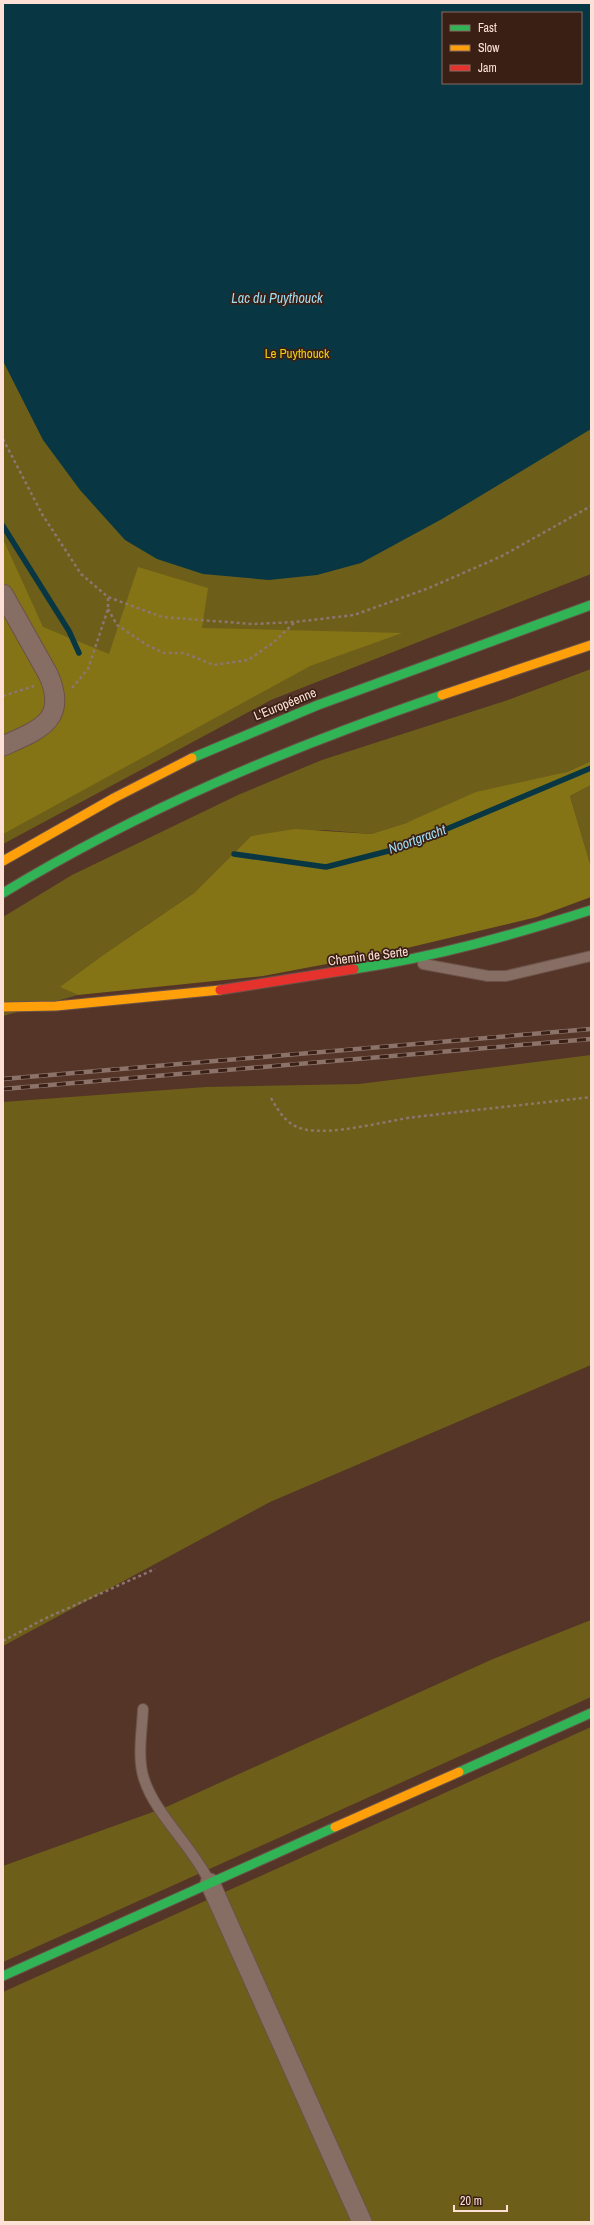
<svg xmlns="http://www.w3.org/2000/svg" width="594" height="2225" viewBox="0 0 594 2225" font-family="'Archivo Narrow',sans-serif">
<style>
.green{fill:#6d5f19;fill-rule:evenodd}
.forest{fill:#847416}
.water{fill:#083743;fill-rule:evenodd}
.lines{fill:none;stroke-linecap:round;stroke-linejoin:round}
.stream{stroke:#083743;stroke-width:5.5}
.lane-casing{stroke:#6b5147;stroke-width:12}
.street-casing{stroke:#6b5147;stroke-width:21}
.fast-casing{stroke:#6b5147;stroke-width:11}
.slow-casing{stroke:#6b5147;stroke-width:11}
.jam-casing{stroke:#6b5147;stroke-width:11}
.path{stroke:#8c766f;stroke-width:2.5;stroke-dasharray:3 3;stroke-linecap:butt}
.lane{stroke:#876e64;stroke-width:10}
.street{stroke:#876e64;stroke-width:19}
.fast{stroke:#30b455;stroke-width:9}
.slow{stroke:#ff9f0a;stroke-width:9}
.jam{stroke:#e5322d;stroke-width:9}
.rail-casing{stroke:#8b736a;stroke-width:4.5}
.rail{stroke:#3a1f15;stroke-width:3;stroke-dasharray:9;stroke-linecap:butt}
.labels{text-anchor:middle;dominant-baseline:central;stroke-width:3.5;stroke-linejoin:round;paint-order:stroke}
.park-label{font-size:13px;fill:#e9d214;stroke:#3a1f15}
.street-label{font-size:13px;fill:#fee1d6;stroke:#3a1f15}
.water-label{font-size:14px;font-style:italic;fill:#9eddf3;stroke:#3a1f15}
</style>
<rect width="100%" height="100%" fill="#553528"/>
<g class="green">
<path d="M3,3H591V574L271,700L3,844ZM443,13H581V83H443Z"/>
<polygon points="591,669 591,761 567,772 371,834 324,830 251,836 194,893 103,955 61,987 78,995 3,1016 3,917 72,875 238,795 322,760 508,700"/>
<polygon points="591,785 591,867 570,796"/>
<polygon points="591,1055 591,1365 270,1502 3,1646 3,1102 206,1087 359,1084"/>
<polygon points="591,1620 591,1697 3,1962 3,1866 164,1808 493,1659"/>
<polygon points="591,1727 591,2222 3,2222 3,1992"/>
</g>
<g class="forest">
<polygon points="3,539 43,627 109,654 138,567 208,588 202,628 402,633 310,666 3,834"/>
<polygon points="591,761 591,785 570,796 591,867 591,897 537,917 390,952 263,976 78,995 60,987 103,955 194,893 251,836 295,829 371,834 406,823 476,792 567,772"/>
</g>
<path class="water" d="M3,3H591V429L442,519L361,563L317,575L269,580L203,574L157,559L125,540L80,490L43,440L3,361ZM443,13H581V83H443Z"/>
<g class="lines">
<g class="stream">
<polyline points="3,526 69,631 79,653"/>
<polyline points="234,854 326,867 404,847 591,768"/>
</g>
<defs>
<g id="lane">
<polyline points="423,964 488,976 506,976 591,956"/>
<path d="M143,1709C142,1731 137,1758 144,1779C155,1814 193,1847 210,1883"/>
</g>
<g id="street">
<path d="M3,594L48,674C69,720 39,730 3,746"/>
<polyline points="210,1883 362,2222"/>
</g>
<g id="fast">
<polyline points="192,758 318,705 591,605"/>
<path d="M3,893C143,808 288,748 442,695"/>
<path d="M354,969C435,957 513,935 591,910"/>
<polyline points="459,1772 591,1713"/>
<polyline points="3,1976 335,1827"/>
</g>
<g id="slow">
<polyline points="442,695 591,645"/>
<polyline points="3,861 114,798 192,758"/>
<polyline points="3,1007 56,1006 220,990"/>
<polyline points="335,1827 459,1772"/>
</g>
<polyline id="jam" points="220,990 354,969"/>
</defs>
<use href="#lane" class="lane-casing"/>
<use href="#street" class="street-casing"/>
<use href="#fast" class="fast-casing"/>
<use href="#slow" class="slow-casing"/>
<use href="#jam" class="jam-casing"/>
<g class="path">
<polyline points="3,439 42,514 81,574 108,597 162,617 253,624 295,622 354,615 429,588 502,556 591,506"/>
<polyline points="108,609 117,625 147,645 164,653 184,653 214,665 248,660 274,642 294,623"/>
<polyline points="72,688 88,669 108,609 108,597"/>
<polyline points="3,696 34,686"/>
<path d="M271,1098C279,1112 287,1125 303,1129C333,1136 384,1121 415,1117C474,1110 532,1104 591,1097"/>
<polyline points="3,1641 44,1619 155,1569"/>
</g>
<use href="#lane" class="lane"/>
<use href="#street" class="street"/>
<use href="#fast" class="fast"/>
<use href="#slow" class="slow"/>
<use href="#jam" class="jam"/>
<defs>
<g id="rail">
<polyline points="3,1079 591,1029"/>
<polyline points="3,1089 591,1039"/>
</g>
</defs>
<use href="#rail" class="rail-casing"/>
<use href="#rail" class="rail"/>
</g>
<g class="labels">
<g class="park-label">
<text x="297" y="353">Le Puythouck</text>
</g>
<g class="street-label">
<text transform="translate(285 704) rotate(-22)">L'Européenne</text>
<text transform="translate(368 956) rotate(-7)">Chemin de Serte</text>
</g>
<g class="water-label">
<text x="277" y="298">Lac du Puythouck</text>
<text transform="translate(417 839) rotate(-20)">Noortgracht</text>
</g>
</g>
<rect width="594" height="2225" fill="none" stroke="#fee1d6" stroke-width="8"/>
<rect x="442" y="12" width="140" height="72" fill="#3a1f15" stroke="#886d62"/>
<rect x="450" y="25" width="20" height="6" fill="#30b455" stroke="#886d62"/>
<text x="478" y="32" font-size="12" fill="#fee1d6">Fast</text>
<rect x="450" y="45" width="20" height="6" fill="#ff9f0a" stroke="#886d62"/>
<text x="478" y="52" font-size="12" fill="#fee1d6">Slow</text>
<rect x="450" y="65" width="20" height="6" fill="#e5322d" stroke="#886d62"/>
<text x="478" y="72" font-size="12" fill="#fee1d6">Jam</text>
<path d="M454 2205v6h53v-6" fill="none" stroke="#fee1d6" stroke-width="2"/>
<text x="460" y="2205" font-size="12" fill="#fee1d6" stroke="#3a1f15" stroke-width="3" paint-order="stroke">20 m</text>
</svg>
